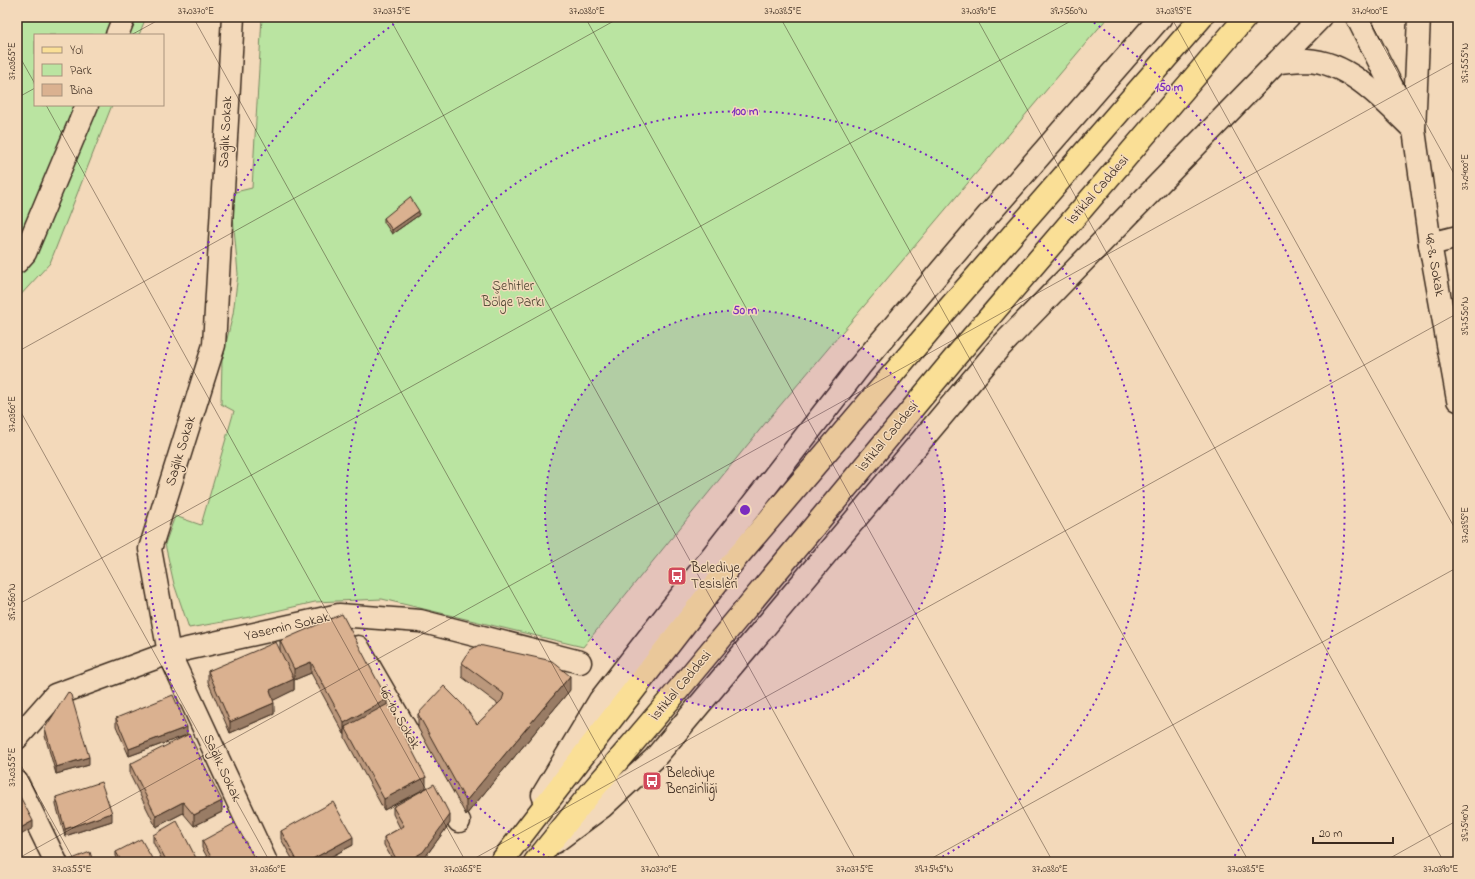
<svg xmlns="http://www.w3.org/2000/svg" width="1475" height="879" viewBox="0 0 1475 879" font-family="'Indie Flower',sans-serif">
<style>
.green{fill:#bae4a1;stroke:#7a8760}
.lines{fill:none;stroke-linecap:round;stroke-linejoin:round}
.street-casing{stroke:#3b2a1e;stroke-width:25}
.secondary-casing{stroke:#3b2a1e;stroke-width:25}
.primary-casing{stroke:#3b2a1e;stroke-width:25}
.street{stroke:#f3d9ba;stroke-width:22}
.secondary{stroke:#f3d9ba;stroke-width:22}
.primary{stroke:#fadf96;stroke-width:22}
.wall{fill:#bb987c;stroke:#3b2a1e}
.shaded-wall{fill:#997c65;stroke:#3b2a1e}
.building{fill:#dab190;stroke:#3b2a1e}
.ticks{fill:none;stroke:#3b2a1e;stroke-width:1;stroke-opacity:0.45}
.ring{fill:none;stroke:#7b2cbf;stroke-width:2;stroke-dasharray:2 4}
.labels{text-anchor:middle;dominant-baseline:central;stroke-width:3;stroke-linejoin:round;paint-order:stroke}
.street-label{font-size:14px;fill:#3b2a1e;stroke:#f3d9ba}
.park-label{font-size:14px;fill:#4e4632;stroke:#f3d9ba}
.poi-label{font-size:14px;fill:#3b2a1e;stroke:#f3d9ba;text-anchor:start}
.centre{fill:#7b2cbf;stroke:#f3d9ba;stroke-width:2}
.ring-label{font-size:12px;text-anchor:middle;font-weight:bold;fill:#7b2cbf;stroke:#f3d9ba;stroke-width:3;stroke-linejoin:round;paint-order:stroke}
.neatline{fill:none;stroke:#3b2a1e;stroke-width:1.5}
.ticks-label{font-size:10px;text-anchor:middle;fill:#3b2a1e}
</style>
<rect width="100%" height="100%" fill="#f3d9ba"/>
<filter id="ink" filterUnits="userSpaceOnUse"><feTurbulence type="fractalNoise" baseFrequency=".025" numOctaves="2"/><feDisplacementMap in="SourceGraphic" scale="8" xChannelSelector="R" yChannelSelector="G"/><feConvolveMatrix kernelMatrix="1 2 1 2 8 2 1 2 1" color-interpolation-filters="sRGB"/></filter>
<g filter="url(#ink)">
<g class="green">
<polygon points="17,17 146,17 139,35 35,35 35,105 112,105 50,263 17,299"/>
<polygon points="262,17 1108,17 767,421 583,647 382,599 315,602 250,617 189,628 174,584 165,544 175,516 201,525 234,411 221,404 222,360 233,314 238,274 231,193 252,188"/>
</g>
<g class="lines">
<defs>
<g id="street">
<polyline points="233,17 214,345 150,549 169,653 266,862"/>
<polyline points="1357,17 1406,115"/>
<polyline points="1419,17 1414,130 1430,244 1458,400"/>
<polyline points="117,35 124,17"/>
<path d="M1279,62C1289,61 1298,60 1307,60C1350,62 1386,103 1414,130"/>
<polyline points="1430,244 1458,237"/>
<polyline points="17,262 25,253 87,105"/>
<polyline points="358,647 459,821"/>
<polyline points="17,738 55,695 169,653 339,615 420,621 580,662"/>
<polyline points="17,782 56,862"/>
</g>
<g id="secondary">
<polyline points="543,795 600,700 860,366 982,222 1161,17"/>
<polyline points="555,842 602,807 654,759 999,348 1321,17"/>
</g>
<g id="primary">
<polyline points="501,862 733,562 947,310 1202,17"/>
<polyline points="535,862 592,791 673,696 957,355 1246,17"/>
</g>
</defs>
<use href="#street" class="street-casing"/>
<use href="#secondary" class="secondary-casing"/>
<use href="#primary" class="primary-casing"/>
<use href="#street" class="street"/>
<use href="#secondary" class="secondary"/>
<use href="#primary" class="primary"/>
</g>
<g class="wall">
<polygon points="419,215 392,234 384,222 384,218"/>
<polygon points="280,641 387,704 426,788 384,810 345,738 345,734 344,734 311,673 294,680 294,690 273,700 274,714 230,733 208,682 208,671 280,651"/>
<polygon points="462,663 570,690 466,815 418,728 418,714 477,724 498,704 462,677"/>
<polygon points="116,718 187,735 129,756 116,726"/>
<polygon points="45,728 89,765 56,774 45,736"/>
<polygon points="130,764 222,812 194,826 183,813 156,827 130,775"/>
<polygon points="56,797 112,821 65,836 56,805"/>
<polygon points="393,807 450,823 423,860 419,862 394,862 384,845 384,837 400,828 393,814"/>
<polygon points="281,831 353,845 321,862 294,862 281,839"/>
<polygon points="153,835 196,858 196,862 163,862 153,842"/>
<polygon points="202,841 256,862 210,862 202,848"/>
<polygon points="116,852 154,862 119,862 116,856"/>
</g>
<g class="shaded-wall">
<polygon points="419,211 419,215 392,234 392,230"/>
<polygon points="311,662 311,673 294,680 294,690 270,702 270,690 294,679 294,669"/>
<polygon points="570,676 570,690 466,815 466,801"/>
<polygon points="387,699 387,710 345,727 345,734 344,734 344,723"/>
<polygon points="274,703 274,714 230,733 230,722"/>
<polygon points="187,727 187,735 129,756 129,749"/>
<polygon points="89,757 89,765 56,774 56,767"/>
<polygon points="426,777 426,788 384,810 384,799"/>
<polygon points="222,801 222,812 194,826 194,815"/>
<polygon points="183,802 183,813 156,827 156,816"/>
<polygon points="112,813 112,821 65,836 65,829"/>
<polygon points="450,815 450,823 423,860 419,862 406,862"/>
<polygon points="33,821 33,828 17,837 17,830"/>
<polygon points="353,837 353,845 321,862 307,862"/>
<polygon points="196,858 196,862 189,862"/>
</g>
<g class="building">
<polygon points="410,197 419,211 392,230 384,218"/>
<polygon points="342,614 387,699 344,723 311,662 294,669 280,641"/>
<polygon points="276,642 294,679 270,690 274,703 230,722 208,671"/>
<polygon points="479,645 552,661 570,676 466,801 418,714 444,686 463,705 477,724 502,700 504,694 462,663 470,650"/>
<polygon points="68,692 71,695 89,757 56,767 45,728"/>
<polygon points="173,695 187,727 129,749 116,718"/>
<polygon points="388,704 426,777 384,799 345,727"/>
<polygon points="189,734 222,801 194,815 183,802 156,816 130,764"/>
<polygon points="101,782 112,813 65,829 56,797"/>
<polygon points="434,784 450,815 423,852 406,862 398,862 384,837 404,826 393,807"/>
<polygon points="17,791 33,821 17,830"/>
<polygon points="333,802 353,837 307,862 298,862 281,831"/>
<polygon points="177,821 196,858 189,862 167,862 153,835"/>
<polygon points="235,823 256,861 214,862 202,841"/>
<polygon points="141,839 154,862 122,862 116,852"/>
<polygon points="90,852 93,862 67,862 67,861"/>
</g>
</g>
<path class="ticks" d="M193,17L662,862M389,17L857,862M585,17L1053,862M780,17L1249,862M976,17L1444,862M1171,17L1458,534M1367,17L1458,181M131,35L164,17M17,52L35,84M17,98L35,88M46,105L466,862M17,352L621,17M17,405L270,862M17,605L1078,17M17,758L75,862M17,859L1458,60M468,862L1458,313M925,862L1458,567M1383,862L1458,820"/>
<circle cx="745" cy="510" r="200" fill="#7b2cbf" fill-opacity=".12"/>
<g class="ring">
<circle cx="745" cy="510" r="200"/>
<path d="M555 861A399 399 0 1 1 935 861"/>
<path d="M257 858A599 599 0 0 1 401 19M1089 19A599 599 0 0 1 1233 858"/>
</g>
<defs>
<symbol id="bus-square" viewBox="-11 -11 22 22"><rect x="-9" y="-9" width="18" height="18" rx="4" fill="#d1495b" stroke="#f3d9ba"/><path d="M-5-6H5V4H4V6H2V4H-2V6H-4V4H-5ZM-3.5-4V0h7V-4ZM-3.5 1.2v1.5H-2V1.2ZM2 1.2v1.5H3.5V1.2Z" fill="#fff"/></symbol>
</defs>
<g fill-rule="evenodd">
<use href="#bus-square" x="666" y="565" width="22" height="22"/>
<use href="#bus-square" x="641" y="770" width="22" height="22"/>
</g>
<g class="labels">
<g class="street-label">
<text transform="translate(226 132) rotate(-87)">Sağlık Sokak</text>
<text transform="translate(1098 190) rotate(-49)">İstiklal Caddesi</text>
<text transform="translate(1434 265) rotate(80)">48-8. Sokak</text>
<text transform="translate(888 437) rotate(-50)">İstiklal Caddesi</text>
<text transform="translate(181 451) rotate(-73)">Sağlık Sokak</text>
<text transform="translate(287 627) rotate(-13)">Yasemin Sokak</text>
<text transform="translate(681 686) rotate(-50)">İstiklal Caddesi</text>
<text transform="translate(399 718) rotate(60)">46-10. Sokak</text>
<text transform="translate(222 768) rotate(65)">Sağlık Sokak</text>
</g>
<g class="park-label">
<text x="513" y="286">Şehitler<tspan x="513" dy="16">Bölge Parkı</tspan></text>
</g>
<g class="poi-label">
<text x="691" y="568">Belediye<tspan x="691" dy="16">Tesisleri</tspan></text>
<text x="666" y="773">Belediye<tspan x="666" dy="16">Benzinliği</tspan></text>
</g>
</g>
<circle cx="745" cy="510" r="6" class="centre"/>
<g class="ring-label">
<text x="1169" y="91">150 m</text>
<text x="745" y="115">100 m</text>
<text x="745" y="314">50 m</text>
</g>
<rect width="1475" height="879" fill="none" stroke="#f3d9ba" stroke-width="44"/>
<rect x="34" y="34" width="130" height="72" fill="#f3d9ba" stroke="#a9937c"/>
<rect x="42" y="47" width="20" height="6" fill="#fadf96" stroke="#a9937c"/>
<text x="70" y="54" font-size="12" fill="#3b2a1e">Yol</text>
<rect x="42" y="64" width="20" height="12" fill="#bae4a1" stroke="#a9937c"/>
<text x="70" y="74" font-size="12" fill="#3b2a1e">Park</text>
<rect x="42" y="84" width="20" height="12" fill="#dab190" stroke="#a9937c"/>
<text x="70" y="94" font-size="12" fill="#3b2a1e">Bina</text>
<path d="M1313 837v6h80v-6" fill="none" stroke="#3b2a1e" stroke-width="2"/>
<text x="1319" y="837" font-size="12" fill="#3b2a1e" stroke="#f3d9ba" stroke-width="3" paint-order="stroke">20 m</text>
<rect x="22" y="22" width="1431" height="835" class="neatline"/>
<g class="ticks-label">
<text x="196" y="14">37.0370°E</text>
<text x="392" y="14">37.0375°E</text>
<text x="587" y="14">37.0380°E</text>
<text x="783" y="14">37.0385°E</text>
<text x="979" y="14">37.0390°E</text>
<text x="1069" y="14">39.7560°N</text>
<text x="1174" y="14">37.0395°E</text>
<text x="1370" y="14">37.0400°E</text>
<text transform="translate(11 61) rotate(-90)" y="4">37.0365°E</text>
<text transform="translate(1464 63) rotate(-90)" y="4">39.7555°N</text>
<text transform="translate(1464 172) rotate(-90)" y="4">37.0400°E</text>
<text transform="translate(1464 316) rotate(-90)" y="4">39.7550°N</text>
<text transform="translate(11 414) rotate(-90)" y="4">37.0360°E</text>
<text transform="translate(1464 525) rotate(-90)" y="4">37.0395°E</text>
<text transform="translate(11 602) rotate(-90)" y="4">39.7560°N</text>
<text transform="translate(11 767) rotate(-90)" y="4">37.0355°E</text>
<text transform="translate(1464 823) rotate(-90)" y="4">39.7540°N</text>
<text x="72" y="872">37.0355°E</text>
<text x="268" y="872">37.0360°E</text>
<text x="463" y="872">37.0365°E</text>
<text x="659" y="872">37.0370°E</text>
<text x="855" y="872">37.0375°E</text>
<text x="934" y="872">39.7545°N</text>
<text x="1050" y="872">37.0380°E</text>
<text x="1246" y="872">37.0385°E</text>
<text x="1441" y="872">37.0390°E</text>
</g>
</svg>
